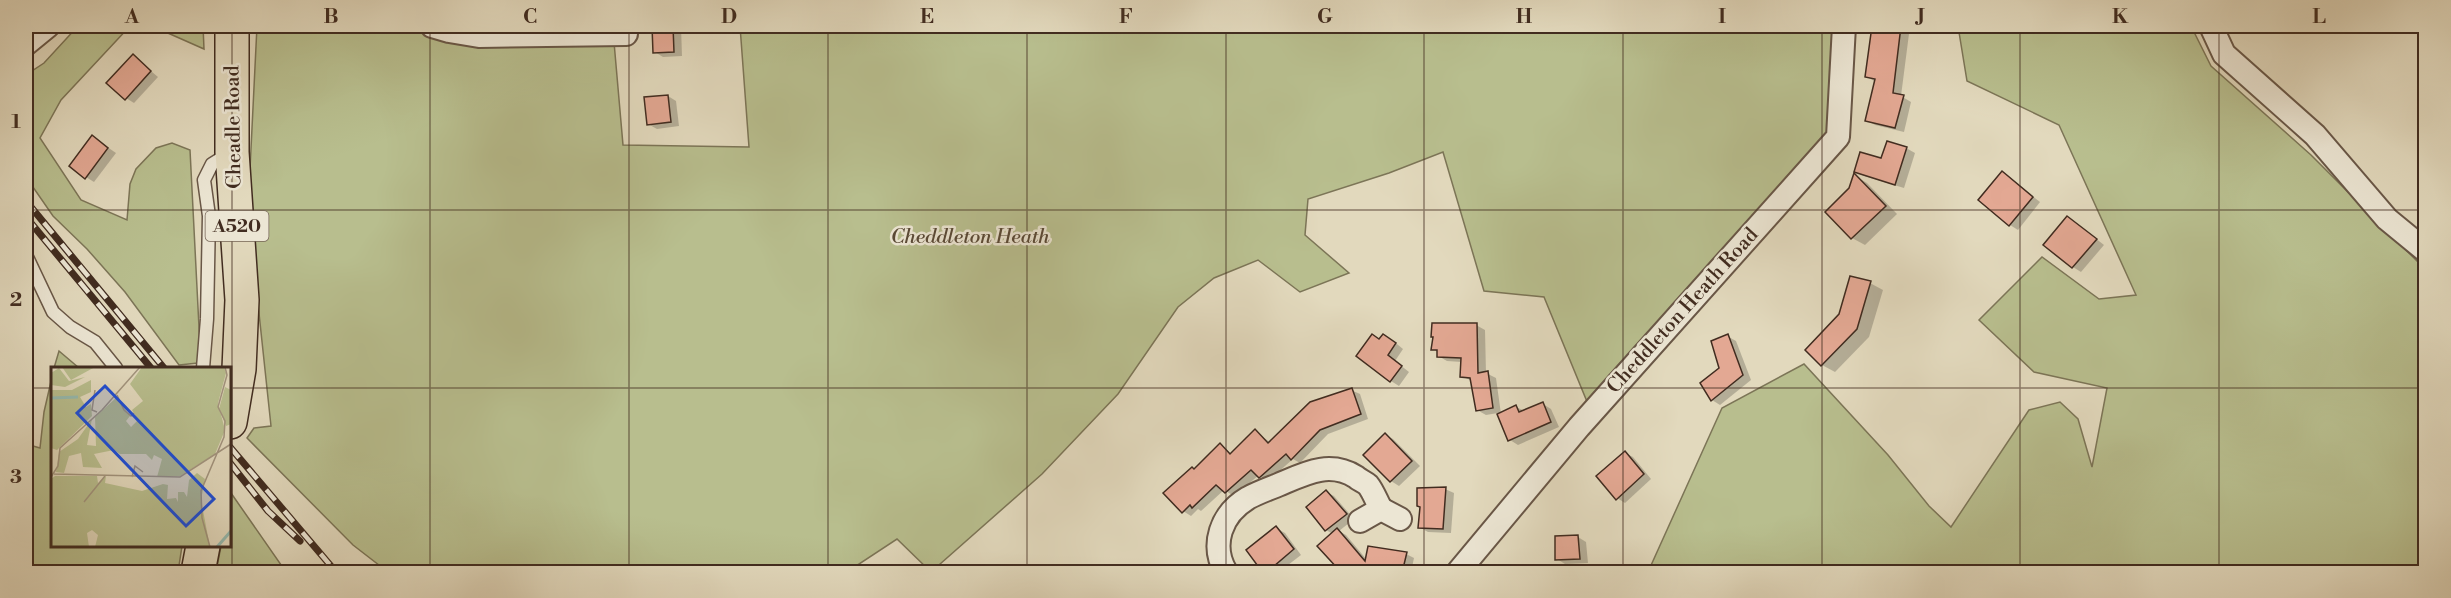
<svg xmlns="http://www.w3.org/2000/svg" width="2451" height="598" viewBox="0 0 2451 598" font-family="'Libre Bodoni',serif">
<style>
.green{fill:#b8be8e;stroke:#7c7557;stroke-width:1.5}
.shadow{fill:#0003}
.building{fill:#e3a893;stroke:#412c20;stroke-width:1.5}
.lines{fill:none;stroke-linecap:round;stroke-linejoin:round}
.lane-casing{stroke:#695747;stroke-width:15}
.street-casing{stroke:#695747;stroke-width:26}
.highway-casing{stroke:#412c20;stroke-width:36}
.lane{stroke:#ece6d4;stroke-width:12}
.street{stroke:#ece6d4;stroke-width:22}
.highway{stroke:#e2d9bd;stroke-width:33}
.rail-casing{stroke:#412c20;stroke-width:7}
.rail{stroke:#ece6d4;stroke-width:4.5;stroke-dasharray:14;stroke-linecap:butt}
.grid{fill:none;stroke:#412c20;stroke-width:1.5;stroke-opacity:0.55}
.labels{text-anchor:middle;dominant-baseline:central;stroke-width:5;stroke-linejoin:round;paint-order:stroke}
.shield{fill:#ece6d4;stroke:#746456;stroke-width:1.5}
.shield-label{font-size:18px;font-weight:bold;fill:#412c20}
.street-label{font-size:20px;fill:#412c20;stroke:#ece6d4}
.park-label{font-size:20px;font-style:italic;fill:#594936;stroke:#ece6d4}
.inset-river{fill:none;stroke:#95baaf;stroke-width:3}
.inset-road{fill:none;stroke:#a2947e;stroke-width:1.5}
.view{fill:#1d4ed8;fill-opacity:0.15;stroke:#1d4ed8;stroke-width:3}
.inset-edge{fill:none;stroke:#412c20;stroke-width:3}
.neatline{fill:none;stroke:#412c20;stroke-width:2}
.grid-label{font-size:20px;text-anchor:middle;font-weight:bold;fill:#412c20}
</style>
<rect width="100%" height="100%" fill="#e2d9bd"/>
<filter id="stains"><feTurbulence type="fractalNoise" baseFrequency=".00333" numOctaves="4"/><feColorMatrix values="0 0 0 0 .2 0 0 0 0 .09 0 0 0 0 .02 0 0 0 .5 -.17"/></filter>
<radialGradient id="worn" r=".72"><stop offset=".6" stop-color="#630" stop-opacity="0"/><stop offset="1" stop-color="#630" stop-opacity=".3"/></radialGradient>
<g class="green">
<polygon points="78,26 130,26 61,100 40,138 81,200 127,220 130,184 136,169 156,148 172,143 190,150 200,347 198,363 179,365 125,292 87,249 53,216 26,177 26,75 44,63"/>
<polygon points="152,26 203,26 204,49"/>
<polygon points="257,26 406,26 473,46 614,42 623,145 749,147 740,26 1835,26 1828,134 1588,404 1544,297 1484,291 1443,152 1389,173 1308,199 1305,235 1349,273 1300,292 1258,260 1214,278 1178,307 1118,394 1042,474 931,572 897,539 847,572 388,572 353,545 247,438 254,428 271,426 248,210"/>
<polygon points="1958,26 2191,26 2211,66 2311,155 2425,269 2425,572 1648,572 1722,408 1804,364 1888,455 1929,506 1951,527 2029,410 2060,402 2078,419 2092,467 2107,388 2034,372 1979,320 2042,257 2099,299 2136,295 2059,125 1967,81"/>
<polygon points="59,351 79,368 54,368"/>
<polygon points="52,377 52,546 182,546 178,572 26,572 26,444 40,448 44,412"/>
<polygon points="231,493 286,572 216,572 221,546 230,546"/>
</g>
<g class="shadow">
<polygon points="654,26 681,26 682,56 663,57 655,52"/>
<polygon points="1874,26 1910,26 1901,96 1911,102 1904,132 1875,125 1866,120 1876,82 1867,77"/>
<polygon points="133,56 158,77 134,103 126,98"/>
<polygon points="668,96 676,101 679,126 657,129 648,124"/>
<polygon points="100,142 116,153 94,182 86,177"/>
<polygon points="1906,148 1915,153 1904,188 1864,176 1856,172"/>
<polygon points="2003,173 2040,202 2018,230 2010,225"/>
<polygon points="1855,176 1867,183 1897,214 1865,245 1852,238"/>
<polygon points="2076,223 2104,245 2081,272 2073,267"/>
<polygon points="1870,283 1883,290 1869,337 1835,372 1822,365 1807,350"/>
<polygon points="1476,325 1485,330 1486,373 1496,378 1501,414 1516,407 1525,411 1543,404 1551,409 1559,427 1518,445 1510,440 1498,413 1486,415 1477,410 1472,381 1462,376 1462,362 1447,361 1438,356 1438,352 1433,349"/>
<polygon points="1727,336 1736,341 1751,380 1720,405 1712,400"/>
<polygon points="1380,340 1392,340 1403,349 1395,361 1409,372 1399,386 1391,381"/>
<polygon points="1351,390 1360,394 1368,419 1328,434 1300,463 1293,459 1268,481 1259,475 1234,496 1224,490 1201,511 1198,509 1191,516 1183,511 1195,470 1220,445 1232,454 1255,431 1271,443"/>
<polygon points="1385,435 1393,439 1420,466 1399,486 1391,481"/>
<polygon points="1625,453 1633,457 1651,479 1625,503 1617,498"/>
<polygon points="1445,489 1454,493 1451,533 1428,532 1419,527"/>
<polygon points="1326,492 1334,496 1354,519 1339,531 1346,535 1367,560 1406,554 1414,558 1411,572 1372,572 1354,569 1350,572 1346,572 1340,569 1319,546 1333,534 1326,530"/>
<polygon points="1276,528 1285,533 1301,555 1279,572 1264,572"/>
<polygon points="1578,537 1586,542 1588,563 1565,564 1557,559"/>
<polygon points="1532,568 1540,572 1522,572"/>
</g>
<g class="building">
<polygon points="652,26 673,26 674,52 653,53"/>
<polygon points="1872,26 1901,26 1893,93 1904,95 1895,128 1865,121 1875,79 1865,77"/>
<polygon points="133,54 151,71 125,100 106,83"/>
<polygon points="668,95 671,122 647,125 644,97"/>
<polygon points="92,135 108,148 85,179 69,166"/>
<polygon points="1887,141 1907,147 1895,185 1854,172 1860,152 1881,158"/>
<polygon points="2002,171 2033,197 2009,226 1978,200"/>
<polygon points="1854,173 1886,206 1851,239 1825,212 1849,188"/>
<polygon points="2067,216 2097,239 2072,268 2043,245"/>
<polygon points="1850,276 1871,281 1857,329 1821,366 1805,350 1839,314"/>
<polygon points="1432,323 1477,323 1478,373 1488,371 1493,408 1476,411 1470,378 1460,377 1461,358 1437,357 1437,350 1431,350 1433,337 1431,337"/>
<polygon points="1372,334 1379,339 1383,334 1396,343 1388,355 1402,366 1390,382 1356,356"/>
<polygon points="1728,334 1743,375 1711,401 1700,383 1719,368 1711,341"/>
<polygon points="1352,388 1361,414 1320,430 1291,460 1286,454 1259,478 1251,470 1225,493 1216,485 1192,508 1190,505 1182,513 1163,493 1192,467 1194,469 1220,443 1230,454 1255,429 1268,443 1310,402"/>
<polygon points="1543,402 1551,422 1508,441 1497,414 1516,405 1519,412"/>
<polygon points="1385,433 1412,461 1390,482 1363,455"/>
<polygon points="1625,451 1644,474 1616,500 1596,476"/>
<polygon points="1446,487 1443,529 1418,528 1420,507 1417,506 1417,488"/>
<polygon points="1326,490 1347,514 1325,531 1306,507"/>
<polygon points="1276,526 1294,549 1266,573 1263,573 1246,550"/>
<polygon points="1337,528 1365,561 1368,546 1407,552 1402,573 1371,573 1371,570 1345,565 1339,570 1317,546"/>
<polygon points="1578,535 1580,559 1555,560 1555,536"/>
</g>
<g class="lines">
<defs>
<g id="lane">
<polyline points="26,255 53,312 70,327 95,342 116,368"/>
<polyline points="203,368 207,319 209,216 204,180 212,164 228,154"/>
</g>
<g id="street">
<polyline points="432,26 449,31 479,36 626,34 625,26"/>
<polyline points="2211,26 2224,54 2315,135 2387,219 2426,251"/>
<polyline points="26,44 48,26"/>
<polyline points="1360,521 1381,509 1400,519"/>
<path d="M1226,572C1210,545 1221,514 1248,498C1257,493 1268,489 1278,485C1304,474 1329,460 1356,477C1359,480 1365,482 1368,485C1373,491 1377,502 1381,509"/>
<polyline points="1458,572 1579,427 1838,137 1844,26"/>
</g>
<g id="highway">
<polyline points="230,422 239,369 242,300 232,152 232,26"/>
<polyline points="198,572 203,546"/>
</g>
</defs>
<use href="#lane" class="lane-casing"/>
<use href="#street" class="street-casing"/>
<use href="#highway" class="highway-casing"/>
<use href="#lane" class="lane"/>
<use href="#street" class="street"/>
<use href="#highway" class="highway"/>
<defs>
<g id="rail">
<polyline points="26,201 164,368"/>
<polyline points="26,217 151,368"/>
<polyline points="230,447 336,572"/>
<polyline points="230,463 268,511 300,541"/>
</g>
</defs>
<use href="#rail" class="rail-casing"/>
<use href="#rail" class="rail"/>
</g>
<path class="grid" d="M232,26V572M430,26V572M629,26V572M828,26V572M1027,26V572M1226,26V572M1424,26V572M1623,26V572M1822,26V572M2020,26V572M2219,26V572M26,210H2426M26,388H52M230,388H2426"/>
<g class="labels">
<rect class="shield" x="205.5" y="211" width="63" height="30" rx="4.5"/>
<g class="shield-label">
<text x="237" y="226">A520</text>
</g>
<g class="street-label">
<text transform="translate(234 127) rotate(-91)">Cheadle Road</text>
<text transform="translate(1683 311) rotate(-48)">Cheddleton Heath Road</text>
</g>
<g class="park-label">
<text x="970" y="237">Cheddleton Heath</text>
</g>
</g>
<g transform="translate(51 367)">
<rect width="180" height="180" fill="#e2d9bd"/>
<path d="M11,0H44L20,13ZM91,0H173L175,6L167,36L174,63L164,87L129,109L106,110L111,92L103,88L101,93L95,87H69L63,83L43,87L51,101L32,100L30,86L18,89L13,106L5,105L8,85L27,72L41,52L36,78L45,79L44,50L66,30L79,49L75,54L80,60L87,53L81,43L92,34L79,17ZM8,1L18,14L34,10L14,20L0,18V6ZM40,13V25L29,30L35,40L40,37L41,49L6,83L0,81V23H21ZM174,20L180,23V57L175,59L168,42ZM146,106L154,112L150,133L159,180H44L47,168L41,163L36,166L38,180H0V112L4,109H46L47,116L55,109L54,116L91,124L112,117L117,118L116,132L125,131L127,135V125H133L136,130L138,113Z" fill="#b8be8e"/>
<path class="inset-river" d="M0,31L27,30M166,180L180,164"/>
<path class="inset-road" d="M44,23L41,43L46,45M66,28L73,43L80,49L83,46M3,107L129,110L180,77M0,110L7,99L9,81L51,43L89,0M81,110L84,99L92,105M33,135L54,109M159,180L151,151L150,124L173,70L174,54L167,40L176,8L174,0"/>
<path class="view" d="M54,19L163,132L135,159L26,46Z"/>
<rect width="180" height="180" class="inset-edge"/>
</g>
<rect width="2451" height="598" fill="none" stroke="#e2d9bd" stroke-width="66"/>
<rect x="33" y="33" width="2385" height="532" class="neatline"/>
<g class="grid-label">
<text x="132" y="23">A</text>
<text x="331" y="23">B</text>
<text x="530" y="23">C</text>
<text x="729" y="23">D</text>
<text x="927" y="23">E</text>
<text x="1126" y="23">F</text>
<text x="1325" y="23">G</text>
<text x="1524" y="23">H</text>
<text x="1722" y="23">I</text>
<text x="1921" y="23">J</text>
<text x="2120" y="23">K</text>
<text x="2319" y="23">L</text>
<text x="16" y="128">1</text>
<text x="16" y="306">2</text>
<text x="16" y="483">3</text>
</g>
<rect width="100%" height="100%" filter="url(#stains)"/>
<rect width="100%" height="100%" fill="url(#worn)"/>
</svg>
